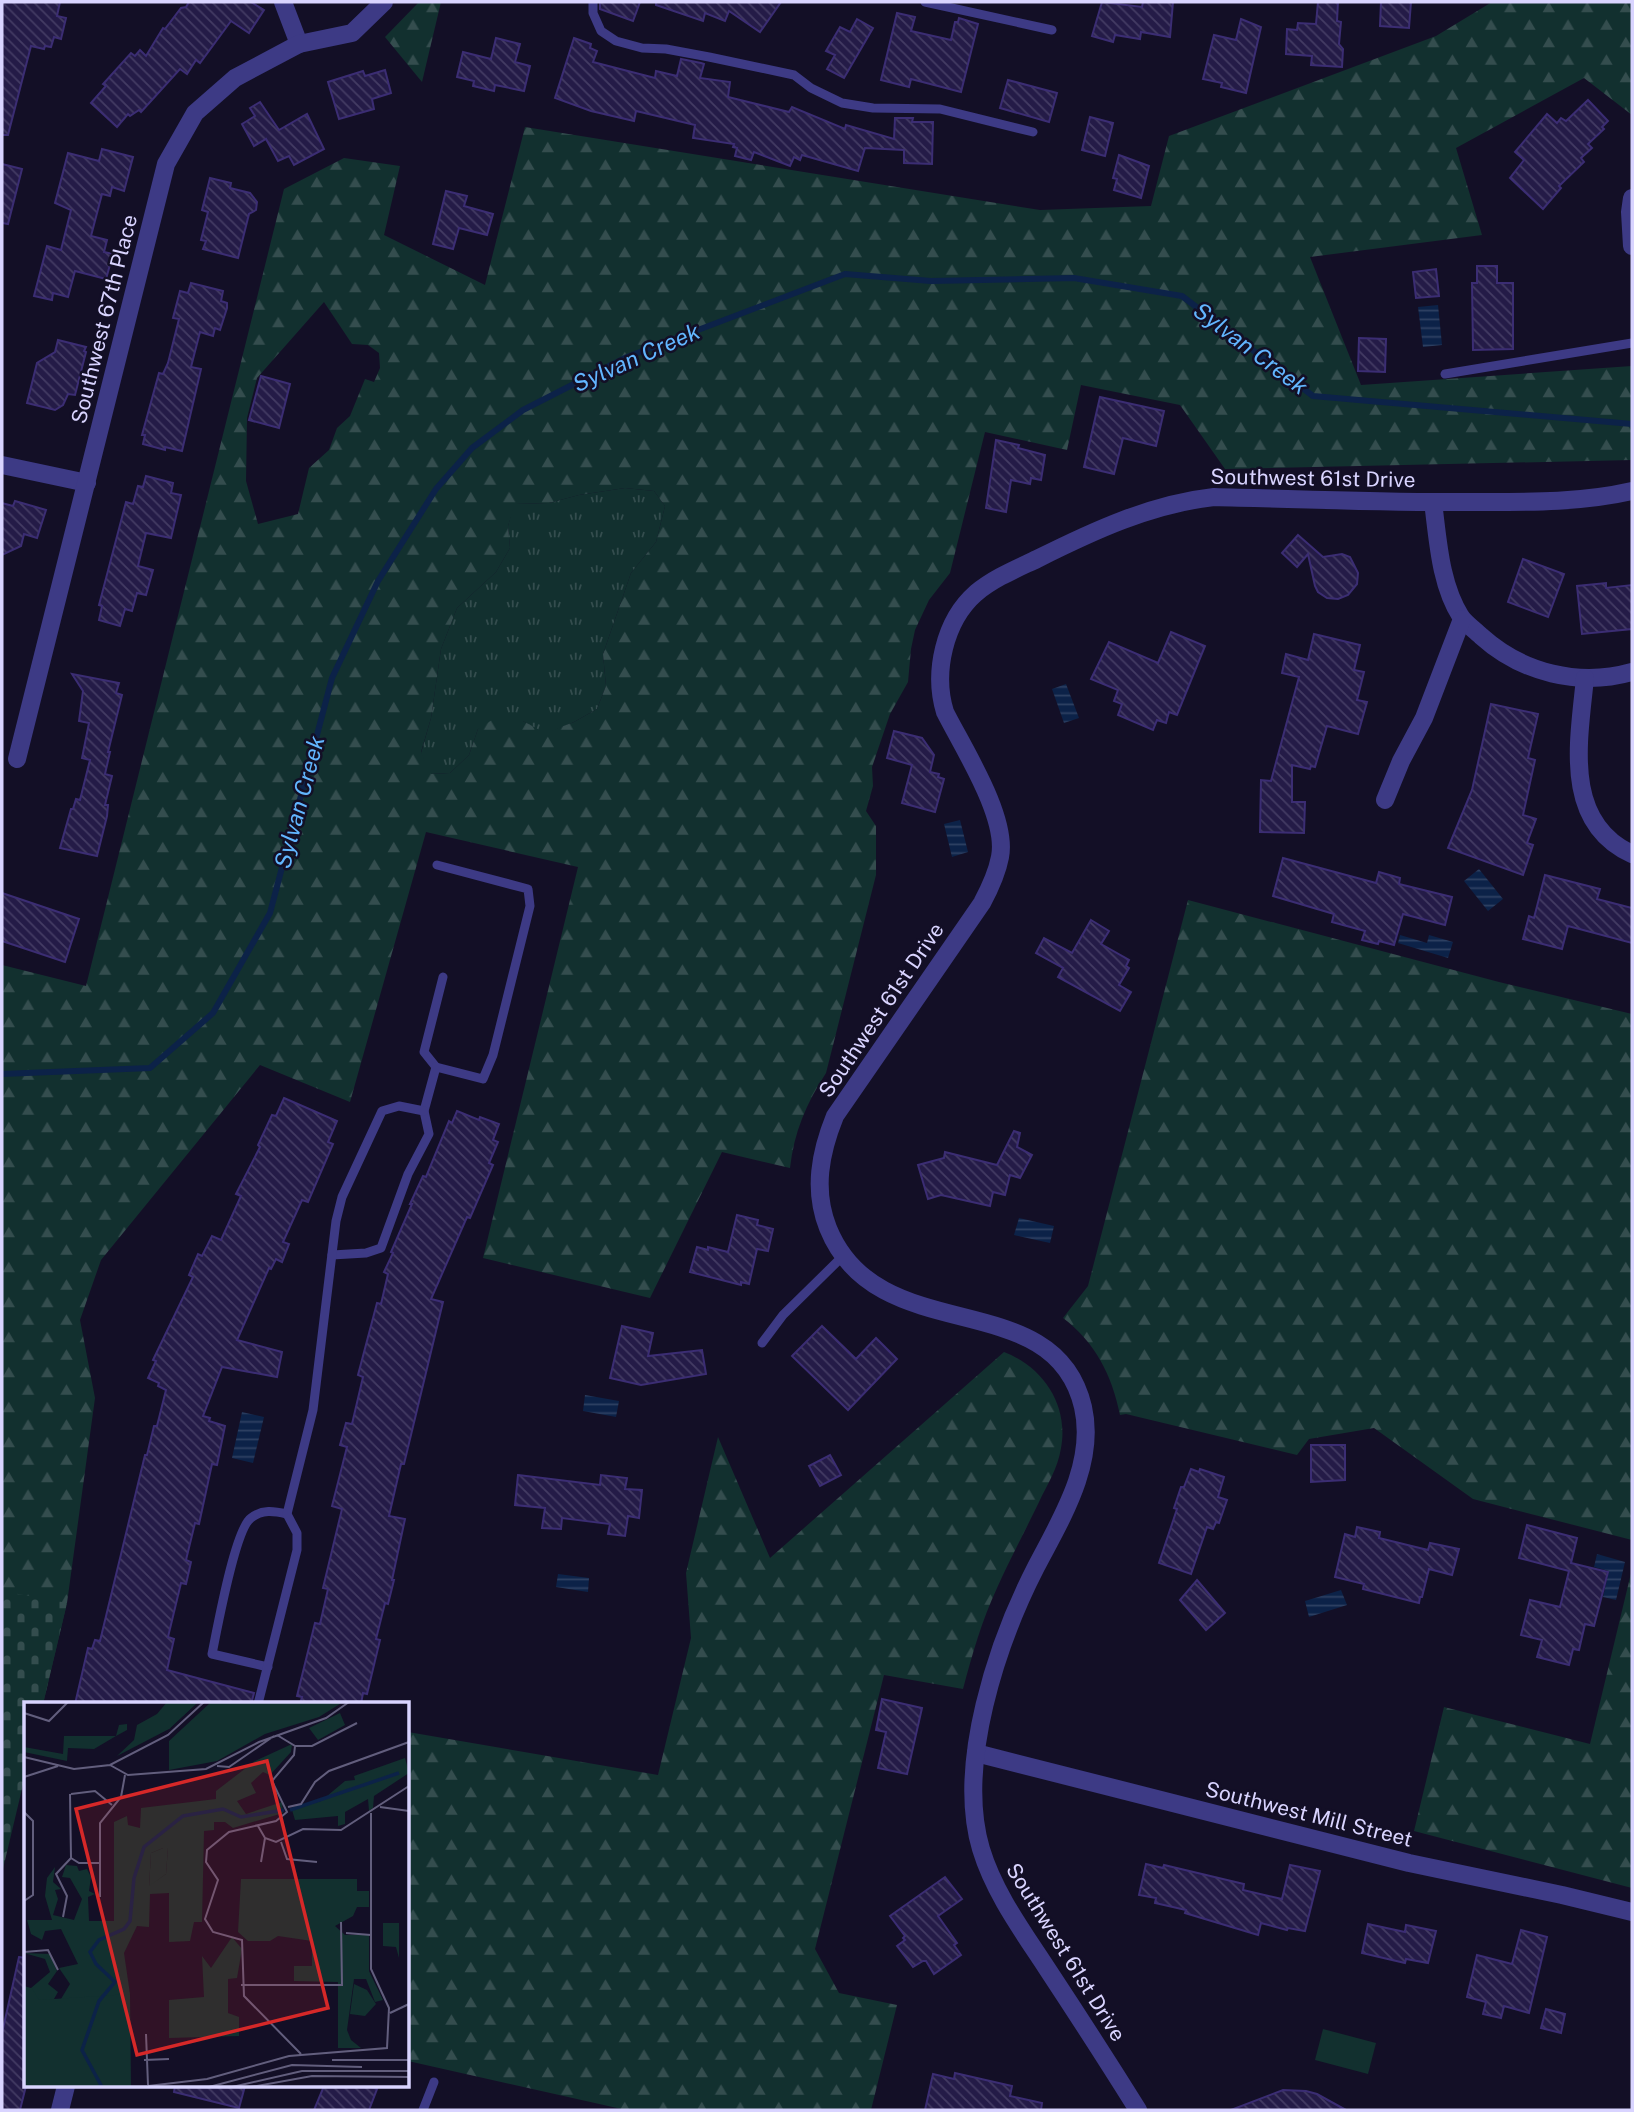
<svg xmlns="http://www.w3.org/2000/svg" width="1634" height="2112" viewBox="0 0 1634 2112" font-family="'Public Sans',sans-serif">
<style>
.grass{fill:url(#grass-tufts)}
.forest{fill:url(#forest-firs);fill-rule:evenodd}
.cemetery{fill:url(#cemetery-stones)}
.garden{fill:#12302f}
.water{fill:url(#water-rules)}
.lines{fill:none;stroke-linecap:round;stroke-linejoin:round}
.stream{stroke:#0c2248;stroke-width:6}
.building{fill:url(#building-back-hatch);stroke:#3b2d73;stroke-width:2}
.service{stroke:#3d3a85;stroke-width:9}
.minor{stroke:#3d3a85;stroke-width:18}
.tertiary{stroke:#3d3a85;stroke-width:18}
.labels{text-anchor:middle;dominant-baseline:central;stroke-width:5;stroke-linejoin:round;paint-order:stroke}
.street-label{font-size:21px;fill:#d9d4ff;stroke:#130f26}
.water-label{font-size:23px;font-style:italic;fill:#62b6ff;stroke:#130f26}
.inset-river{fill:none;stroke:#0c2248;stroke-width:3.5}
.inset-road{fill:none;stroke:#625e7d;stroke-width:2}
.view{fill:#d62828;fill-opacity:0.15;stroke:#d62828;stroke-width:3.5}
.inset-edge{fill:none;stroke:#d9d4ff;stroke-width:3.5}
</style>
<defs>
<pattern id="grass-tufts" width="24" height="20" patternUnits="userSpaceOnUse" patternTransform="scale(1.75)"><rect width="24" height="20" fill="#12302f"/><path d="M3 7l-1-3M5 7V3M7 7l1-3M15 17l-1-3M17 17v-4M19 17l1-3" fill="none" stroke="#344d4e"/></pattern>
<pattern id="forest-firs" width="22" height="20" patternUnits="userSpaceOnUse" patternTransform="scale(1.75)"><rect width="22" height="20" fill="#12302f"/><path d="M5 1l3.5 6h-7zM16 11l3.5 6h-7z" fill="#344d4e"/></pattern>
<pattern id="cemetery-stones" width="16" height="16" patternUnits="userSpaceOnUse" patternTransform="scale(1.75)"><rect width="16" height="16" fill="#12302f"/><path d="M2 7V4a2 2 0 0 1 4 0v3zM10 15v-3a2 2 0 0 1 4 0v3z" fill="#344d4e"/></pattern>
<pattern id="water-rules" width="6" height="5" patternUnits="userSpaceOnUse" patternTransform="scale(1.75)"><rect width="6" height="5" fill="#0c2248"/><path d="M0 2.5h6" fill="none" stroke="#2f4163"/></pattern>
<pattern id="building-back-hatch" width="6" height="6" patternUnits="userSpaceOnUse" patternTransform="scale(1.75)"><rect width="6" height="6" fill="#241b47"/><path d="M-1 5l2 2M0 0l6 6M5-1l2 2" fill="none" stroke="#433b63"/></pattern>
</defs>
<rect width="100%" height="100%" fill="#130f26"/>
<polygon class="grass" points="625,488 654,491 665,506 656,542 631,573 603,654 606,686 597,709 574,722 545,734 523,721 478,729 469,755 450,773 430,774 421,753 431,718 441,649 457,608 496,572 510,548 508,526 514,504 549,503 579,495"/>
<g class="forest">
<polygon points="419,2 441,2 422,82 385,37"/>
<path d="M1492,2H1632V115L1584,78L1456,148L1482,235L1310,257L1361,385L1632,366V460L1225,469L1180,405L1081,385L1067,450L985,432L950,573L929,600L915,630L911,649L908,682L890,714L872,767L873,786L866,811L876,826V875L826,1073C806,1104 794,1132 790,1168L722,1152L650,1298L483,1258L578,867L426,832L350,1102L260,1065L101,1260L80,1320L95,1398L67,1603L43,1704H26L2,1871V965L86,986L284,189L344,158L400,166L384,235L485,285L525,127L1040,210L1151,206L1169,136L1436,36ZM324,302L352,344L368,345L379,353L380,368L374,382L365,379L350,416L337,428L329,450L309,468L298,514L258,524L246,481L247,418L257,378ZM625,488L654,491L665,506L656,542L631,573L603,654L606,686L597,709L574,722L545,733L523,721L495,718L478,729L469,755L450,773L431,774L421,752L431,718L441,649L457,608L496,572L510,548L508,526L515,504L549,503L579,495Z"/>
<path d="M1188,900L1499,982L1632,1014V1540L1473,1499L1374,1428L1309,1439L1297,1455L1126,1414L1120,1415C1112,1375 1095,1342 1063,1318L1088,1286Z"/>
<path d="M1004,1352C1043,1367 1069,1405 1061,1448C1058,1468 1047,1485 1039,1502C1025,1531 1010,1559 997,1588C982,1620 972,1655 963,1689L884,1675L815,1949L839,1993L897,2005L871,2110H626L408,2061V1732L658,1775L691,1638L686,1573L718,1437L770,1558Z"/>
<polygon points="1632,1569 1632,1888 1414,1831 1444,1707 1590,1744"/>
</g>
<polygon class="cemetery" points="2,1591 67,1603 43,1704 26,1704 26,1772 2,1873"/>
<polygon class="garden" points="1323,2029 1376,2043 1368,2074 1315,2060"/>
<g class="water">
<polygon points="1438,305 1442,345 1423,347 1418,307"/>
<polygon points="1066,684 1079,718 1064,723 1052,689"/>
<polygon points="960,820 968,852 952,857 944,824"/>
<polygon points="1479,869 1503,899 1488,911 1464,881"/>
<polygon points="1400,935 1427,943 1429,935 1453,942 1448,958 1398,943"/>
<polygon points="1019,1218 1054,1226 1050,1243 1014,1235"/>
<polygon points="585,1395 619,1401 616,1417 583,1411"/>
<polygon points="242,1412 264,1417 253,1463 232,1458"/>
<polygon points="1597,1554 1625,1562 1616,1600 1603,1597 1609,1571 1594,1567"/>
<polygon points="558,1574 589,1578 588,1592 556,1587"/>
<polygon points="1341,1590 1347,1605 1309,1617 1305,1601"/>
</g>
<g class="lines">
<polyline class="stream" points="2,1074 150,1068 213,1013 270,913 332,678 378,581 436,489 472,448 523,410 627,357 845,274 931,281 1074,278 1182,296 1313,396 1632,424"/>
</g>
<g class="building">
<polygon points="2,2 60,2 57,16 66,18 61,39 54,37 51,47 45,46 44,49 31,46 8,135 2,135"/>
<polygon points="189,2 251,2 264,10 249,33 231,21 200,63 196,60 187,74 180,69 141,112 139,110 130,116 128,114 117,127 91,103 106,86 103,84 131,53 135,56 140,50 146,56 163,28 165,29 181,8 186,7"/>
<polygon points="600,2 640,2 633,21 600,9"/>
<polygon points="656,2 781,2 760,32 729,11 725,21 705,13 703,21 656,5"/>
<polygon points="1102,2 1142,7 1143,2 1173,2 1170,37 1141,32 1140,39 1115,35 1113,42 1092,36"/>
<polygon points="1318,2 1338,2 1337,21 1341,22 1339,44 1343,49 1342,67 1311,65 1312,56 1286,54 1287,29 1297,30 1298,23 1316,24"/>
<polygon points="1381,2 1411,2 1409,28 1380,26"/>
<polygon points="897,13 915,17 911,31 951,40 955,22 958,22 959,18 978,24 961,92 911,79 909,87 881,80"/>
<polygon points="857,19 873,28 844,78 827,69 835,55 826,51 840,27 850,32"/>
<polygon points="1241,19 1261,27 1246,93 1221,87 1222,83 1203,79 1214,35 1236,40"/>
<polygon points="496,38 520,44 515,62 530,66 524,91 495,85 494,91 473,86 474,81 457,77 463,52 491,59"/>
<polygon points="574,38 591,44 590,48 597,51 593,62 655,78 656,71 677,76 681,59 701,63 704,64 700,78 730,82 728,97 789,112 792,107 845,129 846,125 894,139 895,118 913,118 912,122 933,122 932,164 904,163 904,150 865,148 858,171 802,155 800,160 794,157 790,166 754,152 751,160 735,156 737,148 733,147 734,144 693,138 695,125 636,111 634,121 591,111 555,98"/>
<polygon points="385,70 391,93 372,99 374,109 339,119 328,82 363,71 365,76"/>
<polygon points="1008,80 1057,93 1049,122 1000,108"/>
<polygon points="1588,100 1608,121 1602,127 1604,129 1588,144 1592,148 1581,158 1584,162 1559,186 1561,188 1543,209 1510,178 1524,160 1515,152 1547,114 1557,123 1561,118 1566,121"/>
<polygon points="260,102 279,130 307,114 324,149 294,165 289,156 278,161 266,139 254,146 242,124 255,116 250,108"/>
<polygon points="1090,117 1113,123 1105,156 1082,150"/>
<polygon points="102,149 133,157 124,191 112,187 110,196 102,194 91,236 107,240 104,252 113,254 106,279 75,271 68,297 53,293 52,300 34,296 47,246 61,250 71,210 55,203 68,153 99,161"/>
<polygon points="1119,155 1149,166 1141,198 1114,190 1117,179 1113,178"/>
<polygon points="2,164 22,169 8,224 2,223"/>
<polygon points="210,178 231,183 230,188 250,193 257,202 256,210 249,214 238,258 203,249 206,241 201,240 208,212 202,210"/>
<polygon points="446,191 467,196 464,206 493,214 487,235 459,228 453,249 433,244"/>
<polygon points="1477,266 1497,266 1497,283 1513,283 1513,349 1473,350 1472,283 1477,283"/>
<polygon points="1436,269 1439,296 1416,298 1413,272"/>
<polygon points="191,283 223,291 221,301 227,303 227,308 220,330 215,328 213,336 200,332 191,367 201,369 182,451 165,447 165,450 143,444 145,435 142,435 159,373 163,374 168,363 179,319 173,318 180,291 188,293"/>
<polygon points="1359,338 1386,339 1385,372 1358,371"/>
<polygon points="58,340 86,347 84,351 86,352 75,395 68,394 63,405 55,410 27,403 37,363 55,352"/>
<polygon points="261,376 290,384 279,428 249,420"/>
<polygon points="1100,397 1164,411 1156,446 1123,438 1114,474 1084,467"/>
<polygon points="996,440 1019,445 1018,448 1045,455 1041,480 1031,478 1030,484 1011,480 1006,512 986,508"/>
<polygon points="146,476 173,483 171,493 181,495 171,538 146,533 138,566 153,570 146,595 137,593 132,611 125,609 120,626 99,620 102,606 99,605 126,502 133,504 138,486 143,487"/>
<polygon points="15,501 46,510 37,538 24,534 21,546 2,555 2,503 13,506"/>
<polygon points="1298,535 1323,557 1342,554 1350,557 1358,573 1357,584 1348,595 1338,599 1327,598 1318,592 1315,586 1308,554 1297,567 1282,553"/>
<polygon points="1523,559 1564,574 1548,617 1508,602"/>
<polygon points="1606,583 1606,588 1632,585 1632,629 1582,634 1577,586"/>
<polygon points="1171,632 1205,646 1177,715 1169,712 1166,723 1157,720 1153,730 1118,715 1122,704 1114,701 1118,690 1091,679 1109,642 1158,663"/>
<polygon points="1314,634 1360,645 1354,670 1364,672 1357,700 1367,702 1358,734 1327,726 1315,767 1311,766 1310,769 1292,765 1292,802 1305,802 1304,833 1260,832 1261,780 1271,781 1299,677 1282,673 1286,654 1308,660"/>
<polygon points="72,674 119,683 116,693 122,695 108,752 110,752 105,774 112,776 105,805 108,805 107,816 97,856 60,848 71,809 73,809 76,799 80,800 90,760 82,758 89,723 79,721 83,691"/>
<polygon points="1491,704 1538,714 1528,758 1535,760 1523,815 1536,819 1527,843 1533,845 1523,875 1448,848 1472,790"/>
<polygon points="894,731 922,738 934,755 930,772 939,774 938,777 944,779 935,812 902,803 912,765 887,758"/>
<polygon points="1283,858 1376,883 1379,872 1400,878 1399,884 1452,897 1445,925 1403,914 1394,945 1379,941 1378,944 1362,940 1365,931 1332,922 1334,914 1273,896"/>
<polygon points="1545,875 1600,889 1597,899 1632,908 1632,943 1568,926 1562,949 1523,939 1529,916 1534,918"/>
<polygon points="2,893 79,919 65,962 2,941"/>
<polygon points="1091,920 1109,931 1101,944 1129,960 1126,966 1129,968 1119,985 1131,992 1120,1011 1058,977 1063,968 1036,953 1044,938 1072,953"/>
<polygon points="284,1098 337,1121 328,1142 333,1144 308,1202 302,1200 283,1242 289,1244 282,1262 276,1259 271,1269 269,1268 237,1340 282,1352 277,1377 222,1367 203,1416 210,1418 209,1421 225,1426 217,1465 212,1464 199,1524 195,1523 186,1560 191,1562 186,1584 181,1583 168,1637 174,1639 167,1670 254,1693 251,1704 75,1704 88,1648 92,1649 95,1640 100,1641 145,1455 147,1455 154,1426 157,1426 166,1390 158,1386 159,1383 148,1378 156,1361 153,1360 193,1277 189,1275 198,1254 202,1256 212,1236 221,1240 241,1196 236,1194 260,1147 258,1145 272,1115 276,1116"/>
<polygon points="457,1111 479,1120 480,1117 499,1124 493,1140 498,1142 489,1163 493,1165 470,1218 467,1217 431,1299 443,1302 404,1464 401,1464 389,1516 405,1519 392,1580 394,1580 388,1604 385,1603 376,1639 380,1640 367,1694 363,1693 361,1704 300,1704 302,1697 297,1696 315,1623 320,1624 328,1589 323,1588 342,1509 332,1506 347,1447 340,1445 346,1423 352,1424 363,1377 358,1375 377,1303 381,1304 388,1274 384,1272 393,1253 391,1252 412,1204 410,1204 423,1176 426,1177 449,1121 452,1123"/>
<polygon points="1014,1131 1020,1133 1017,1147 1032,1155 1020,1178 1010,1175 1005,1195 993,1192 990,1206 941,1195 928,1199 918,1165 944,1158 945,1152 997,1165"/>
<polygon points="737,1215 758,1220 757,1225 773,1229 768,1251 757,1249 749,1284 741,1282 741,1285 690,1272 697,1247 708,1250 708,1247 728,1252"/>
<polygon points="622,1326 653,1333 648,1356 702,1350 706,1374 641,1385 610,1378"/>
<polygon points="822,1326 856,1359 876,1338 897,1359 848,1410 792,1356"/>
<polygon points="1311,1445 1345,1445 1345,1480 1311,1482"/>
<polygon points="830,1455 841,1475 820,1486 809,1466"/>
<polygon points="1191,1469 1199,1472 1200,1469 1224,1477 1218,1497 1227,1500 1219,1523 1216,1522 1213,1529 1207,1527 1191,1574 1159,1563 1177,1509 1174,1508 1181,1487 1184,1487"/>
<polygon points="518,1475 600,1485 601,1475 627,1478 625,1489 642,1490 639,1518 628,1516 625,1536 608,1534 610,1524 562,1518 561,1529 542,1528 545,1508 515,1505"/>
<polygon points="1527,1525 1577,1538 1571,1563 1608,1572 1594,1626 1585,1624 1579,1650 1573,1649 1569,1665 1537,1657 1542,1640 1521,1635 1530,1600 1560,1607 1569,1571 1519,1558"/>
<polygon points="1357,1527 1380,1532 1379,1538 1428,1550 1430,1543 1459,1549 1452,1575 1429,1569 1422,1597 1420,1597 1419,1603 1363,1589 1364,1584 1335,1577 1345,1534 1355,1537"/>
<polygon points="1197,1580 1225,1613 1206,1630 1180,1600"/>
<polygon points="882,1699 922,1708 907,1774 878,1768 886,1732 876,1730"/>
<polygon points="1146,1864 1163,1868 1164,1865 1244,1884 1243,1890 1282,1899 1290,1865 1320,1871 1305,1931 1288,1928 1287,1930 1261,1923 1258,1935 1185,1913 1186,1910 1155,1903 1156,1898 1139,1895"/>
<polygon points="945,1877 962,1899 938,1916 957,1943 954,1945 961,1955 934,1974 926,1961 923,1961 913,1967 897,1946 905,1940 903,1938 905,1936 890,1916"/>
<polygon points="1368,1924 1405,1932 1406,1925 1436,1931 1428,1963 1406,1959 1405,1963 1362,1953"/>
<polygon points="1521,1930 1547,1937 1529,2013 1504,2006 1501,2018 1483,2014 1486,2002 1467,1997 1477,1955 1512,1964"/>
<polygon points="19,1957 26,1958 26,2086 20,2110 2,2110 2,2033"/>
<polygon points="1546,2009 1565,2014 1561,2033 1541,2028"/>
<polygon points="955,2073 1012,2086 1010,2096 1042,2103 1041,2110 925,2110 933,2074 954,2079"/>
<polygon points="175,2086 245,2086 239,2108 174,2092"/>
<polygon points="324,2086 368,2086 377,2089 369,2110 314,2110"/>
<polygon points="1283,2090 1306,2091 1317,2094 1346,2110 1231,2110"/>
</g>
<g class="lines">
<g class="service">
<polyline points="593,2 593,13 601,31 616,41 642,48 666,49 709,57 794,75 811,88 842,103 873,108 940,109 1033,132"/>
<polyline points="925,2 1052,30"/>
<polyline points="1445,374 1632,343"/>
<polyline points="436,1067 424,1052 443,977"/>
<polyline points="332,1255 366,1253 381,1248 408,1174 429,1134 424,1111 436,1067 483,1079 493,1055 530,906 528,889 437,865"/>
<polyline points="762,1343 783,1315 843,1256"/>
<path d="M268,1667L212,1654C217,1630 235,1529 251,1518C262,1509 274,1511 287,1514"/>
<polyline points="258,1704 297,1550 297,1533 287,1514 313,1410 336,1221 342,1197 382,1111 399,1106 424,1111"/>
<polyline points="423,2110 434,2082"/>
</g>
<g class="minor">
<polyline points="283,2 299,44"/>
<polyline points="2,465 87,483"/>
<path d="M1433,502C1438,540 1440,584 1461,617C1466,624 1475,630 1481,636C1522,673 1579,687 1632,672"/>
<path d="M1585,678C1579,740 1562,822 1632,854"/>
<polyline points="17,759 166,164 195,113 235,78 299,44 352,33 384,2"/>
<polyline points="1385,800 1401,761 1424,718 1462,619"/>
<polyline points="976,1753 1409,1863 1562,1895 1632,1912"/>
<polyline points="60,2110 66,2086"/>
</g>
<g class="tertiary">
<polyline points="1632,198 1630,212 1632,246"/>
<path d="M1138,2110C1108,2062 1077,2014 1046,1967C1021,1929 994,1892 981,1849C956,1765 997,1643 1036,1567C1061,1519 1096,1464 1083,1407C1054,1282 878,1352 828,1228C813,1190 820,1153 835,1116L982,903C990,888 997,873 1000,857C1008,817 963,748 945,712C933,673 944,621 976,593C994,578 1016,569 1037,559C1093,531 1151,504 1214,497C1300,499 1386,503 1472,502C1525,502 1580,503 1632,491"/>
</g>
</g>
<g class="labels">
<g class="street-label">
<text transform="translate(104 319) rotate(-76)">Southwest 67th Place</text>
<text transform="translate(1313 478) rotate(1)">Southwest 61st Drive</text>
<text transform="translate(881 1010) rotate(-56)">Southwest 61st Drive</text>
<text transform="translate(1309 1814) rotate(14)">Southwest Mill Street</text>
<text transform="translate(1066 1952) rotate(58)">Southwest 61st Drive</text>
</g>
<g class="water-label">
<text transform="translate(1251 348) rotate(37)">Sylvan Creek</text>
<text transform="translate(636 357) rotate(-24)">Sylvan Creek</text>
<text transform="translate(299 802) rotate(-75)">Sylvan Creek</text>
</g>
</g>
<g transform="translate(24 1702)">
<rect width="385" height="385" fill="#130f26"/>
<path d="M139,146H144L142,172L125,185L127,151Z" fill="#12302f"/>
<path d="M143,0H174L145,27L93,54L110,38L113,23L133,12ZM316,11L321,23L294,38L285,26ZM103,22V28L92,34L70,47L44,46L43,59L0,50V45L39,52L40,34H92L95,23ZM268,42L267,50L246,73L239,70L227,81L232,91L213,99L222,112L258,100L259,111L209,126L201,120H190V128L180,129L178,220H170L166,239L145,240V191L126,192L125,225L113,224L100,251L106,292L0,346V284L7,286L26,270L21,257L0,251L26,252L33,269L24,282L34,290L30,297H37L46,282L35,266L54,262L37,227L21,229L18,238L7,232L3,218H28L21,194L23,176L31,165L29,180L37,187L31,188L34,197L29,213L50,218L58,197L46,176L38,175L42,163L53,164L55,169L63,167L67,175L65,189L71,192L64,195L65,219H90V120L103,114L104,123L116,126L117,106L192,97V89L231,59ZM139,146H144L142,172L125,184L127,151ZM381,56L385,71L350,94L349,106L345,109L344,97L321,110V122L314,124V114L271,118L268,108L297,99L321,79L331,78L330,74ZM217,177H333V189H345V205H333L329,214L311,224L321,233H345V269L359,298L351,300L342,277H330L323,328L327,338L337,346H314V280L270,279V264H288V239L254,234L246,239H224L214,230ZM359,221H375V256L372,245L359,244ZM208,235L218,247L213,276L204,277V311L215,315V334L145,336V298L180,295L178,254L187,266Z" fill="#12302f" fill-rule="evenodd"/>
<path d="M145,0H174L145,27ZM187,0H319L295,15L241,32L193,59L145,68V39ZM0,286H8L15,298L106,292L107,385H0Z" fill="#12302f"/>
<path d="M330,282L343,288L352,302L341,314L326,312Z" fill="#12302f"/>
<path class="inset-river" d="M266,108L375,71M78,385L58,348L75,299L91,280L72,262L66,250L75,238L100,227L106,219L110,176L120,145L159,114L199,107L217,115L260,108"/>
<path class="inset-road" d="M0,11L25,19L44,0M253,33L271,44L270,53L248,79L263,110L252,119L205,130L183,148L182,160L194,178L181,217L189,230L218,238L220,294L277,352M271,44H288L333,21M0,55L50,67L86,63L144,33L180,0M86,63L104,73L182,67L235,40L302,16L325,0M193,64L205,65L250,34M0,75L34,64M46,92L47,156M47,92L71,89L88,103M264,105L277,102L291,80L305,69L385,40M356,105L385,109M0,110L9,119V193L0,199M234,124L241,136L252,140L279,127L317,128L385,84M257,140L263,157L293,160M47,156L55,161H76M237,160L241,136M76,195V121L97,95L101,73M39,215L43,194L32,172L47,156M322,231L347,233M0,250L24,248L34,268M217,283H318L317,220M366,311L385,302M122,332L124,383M120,358L145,357M308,358H385M124,384L183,377L265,354L363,346L365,306L347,267V111M185,385L268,363L338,365M208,385L278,369H385M227,385L288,374L385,375M272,385H337"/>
<path class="view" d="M243,59L304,306L113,353L52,107Z"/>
<rect width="385" height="385" class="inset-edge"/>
</g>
<rect width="1634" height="2112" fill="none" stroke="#d9d4ff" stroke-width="7"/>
</svg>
